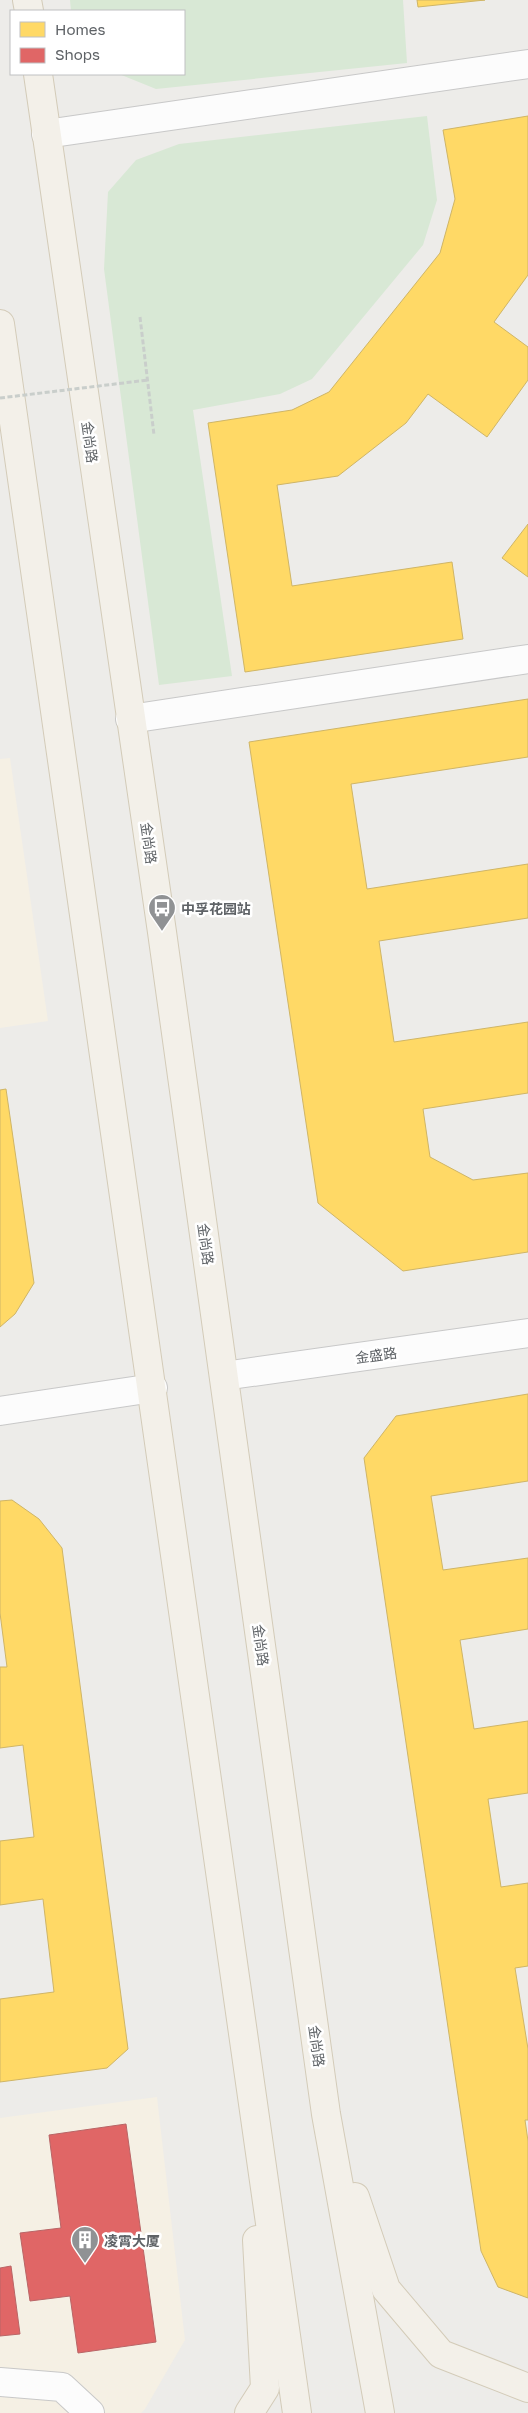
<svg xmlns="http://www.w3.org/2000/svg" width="528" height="2413" viewBox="0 0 528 2413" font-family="'Golos Text','Noto Sans SC',sans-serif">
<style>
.commercial{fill:#f5f0e4}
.green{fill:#d8e8d5}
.homes{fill:#ffd966;stroke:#cfb566}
.shops{fill:#e06666;stroke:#b96566}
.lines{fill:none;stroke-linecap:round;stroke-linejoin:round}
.minor-casing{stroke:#c8c8c8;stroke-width:30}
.major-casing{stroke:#d3cbb8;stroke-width:30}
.path{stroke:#c9cecb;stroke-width:3;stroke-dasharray:5 2.5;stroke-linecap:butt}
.minor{stroke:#fcfcfc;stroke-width:28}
.major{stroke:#f3f0e9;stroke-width:28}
.path-bridge{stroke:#c9cecb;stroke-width:3;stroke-dasharray:5 2.5;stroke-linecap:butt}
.labels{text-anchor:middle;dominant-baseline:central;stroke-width:5;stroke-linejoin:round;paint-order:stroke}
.street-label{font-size:14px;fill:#5e6266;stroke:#fff}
.poi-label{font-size:14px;font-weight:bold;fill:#5e6266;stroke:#fff;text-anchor:start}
</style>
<rect width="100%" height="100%" fill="#edece9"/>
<g class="commercial">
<polygon points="10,758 48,1021 0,1028 0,759"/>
<polygon points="157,2097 185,2340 145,2409 141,2413 0,2413 0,2118"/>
</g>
<g class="green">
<polygon points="70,0 403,0 407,63 156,89 119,74 184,74 184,11 71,11"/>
<polygon points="427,116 437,200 423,245 312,379 280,394 193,410 232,676 159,685 104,269 108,192 136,160 179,144"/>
</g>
<g class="homes">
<polygon points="417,0 485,0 418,7"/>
<polygon points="528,116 528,275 494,322 528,347 528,380 487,437 428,394 406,423 338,476 277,485 292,586 452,562 463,639 245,672 208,423 292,410 329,392 440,253 455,199 443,130"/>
<polygon points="528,524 528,577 502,558"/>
<polygon points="528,699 528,757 351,784 367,889 528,864 528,918 379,941 394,1042 528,1022 528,1093 423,1109 430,1157 473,1180 528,1173 528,1252 403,1271 318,1203 249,742"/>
<polygon points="6,1089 34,1283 15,1314 0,1327 0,1090"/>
<polygon points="528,1394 528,1481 431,1496 443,1570 528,1558 528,1629 460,1640 474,1729 528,1721 528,1793 488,1799 501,1887 528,1883 528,1966 515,1968 528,2049 528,2120 525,2120 528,2141 528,2298 498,2287 481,2251 364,1458 396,1416"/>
<polygon points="12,1500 39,1519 62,1548 128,2049 107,2068 0,2082 0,1999 54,1992 43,1899 0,1905 0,1841 34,1837 23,1745 0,1748 0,1667 7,1667 0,1613 0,1501"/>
</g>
<g class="shops">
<polygon points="126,2124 156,2342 78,2353 70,2296 30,2301 20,2233 61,2228 49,2135"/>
<polygon points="11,2266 20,2334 0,2336 0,2268"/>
</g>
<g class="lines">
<defs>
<g id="minor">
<polyline points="46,134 528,64"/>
<polyline points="130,719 528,659"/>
<polyline points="224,1376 528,1333"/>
<polyline points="0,1411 153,1388"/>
<polyline points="0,2382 62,2387 90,2413"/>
</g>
<g id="major">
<polyline points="27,0 29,11"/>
<polyline points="38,74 162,932 326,2114 380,2413"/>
<polyline points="0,324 297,2413"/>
<polyline points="355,2197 386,2289 441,2354 528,2388"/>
<polyline points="249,2413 265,2388 257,2240"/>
</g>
</defs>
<use href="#minor" class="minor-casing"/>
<use href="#major" class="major-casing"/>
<polyline class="path" points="140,317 154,435"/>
<use href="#minor" class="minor"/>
<use href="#major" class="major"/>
<polyline class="path-bridge" points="0,398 148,380"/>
</g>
<defs>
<symbol id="bus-pin" viewBox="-11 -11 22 30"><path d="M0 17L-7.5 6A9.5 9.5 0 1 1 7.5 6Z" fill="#909294" stroke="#fff"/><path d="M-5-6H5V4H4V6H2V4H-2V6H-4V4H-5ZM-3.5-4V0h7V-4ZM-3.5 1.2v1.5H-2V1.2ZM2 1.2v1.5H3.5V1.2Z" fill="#fff"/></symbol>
<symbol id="building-pin" viewBox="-11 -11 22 30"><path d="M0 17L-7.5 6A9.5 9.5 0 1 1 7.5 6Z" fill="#909294" stroke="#fff"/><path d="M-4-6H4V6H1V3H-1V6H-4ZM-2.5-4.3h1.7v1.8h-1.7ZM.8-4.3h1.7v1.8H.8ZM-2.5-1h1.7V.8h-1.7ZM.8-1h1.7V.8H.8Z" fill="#fff"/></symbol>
</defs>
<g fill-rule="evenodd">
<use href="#bus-pin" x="146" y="892" width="32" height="43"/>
<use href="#building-pin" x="69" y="2224" width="32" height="43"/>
</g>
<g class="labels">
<g class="street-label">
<text transform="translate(90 442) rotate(82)">金尚路</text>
<text transform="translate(149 843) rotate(82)">金尚路</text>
<text transform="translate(206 1244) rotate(82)">金尚路</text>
<text transform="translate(376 1355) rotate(-8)">金盛路</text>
<text transform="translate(261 1645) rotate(82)">金尚路</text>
<text transform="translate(317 2046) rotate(82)">金尚路</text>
</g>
<g class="poi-label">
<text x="181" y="908">中孚花园站</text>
<text x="104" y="2240">凌霄大厦</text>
</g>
</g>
<rect x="10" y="10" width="175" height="65" fill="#ffffff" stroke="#bfc0c2"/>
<rect x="20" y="22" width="25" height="15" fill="#ffd966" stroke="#bfc0c2"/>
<text x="55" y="35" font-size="15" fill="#5e6266">Homes</text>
<rect x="20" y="48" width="25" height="15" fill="#e06666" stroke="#bfc0c2"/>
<text x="55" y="60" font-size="15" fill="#5e6266">Shops</text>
</svg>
